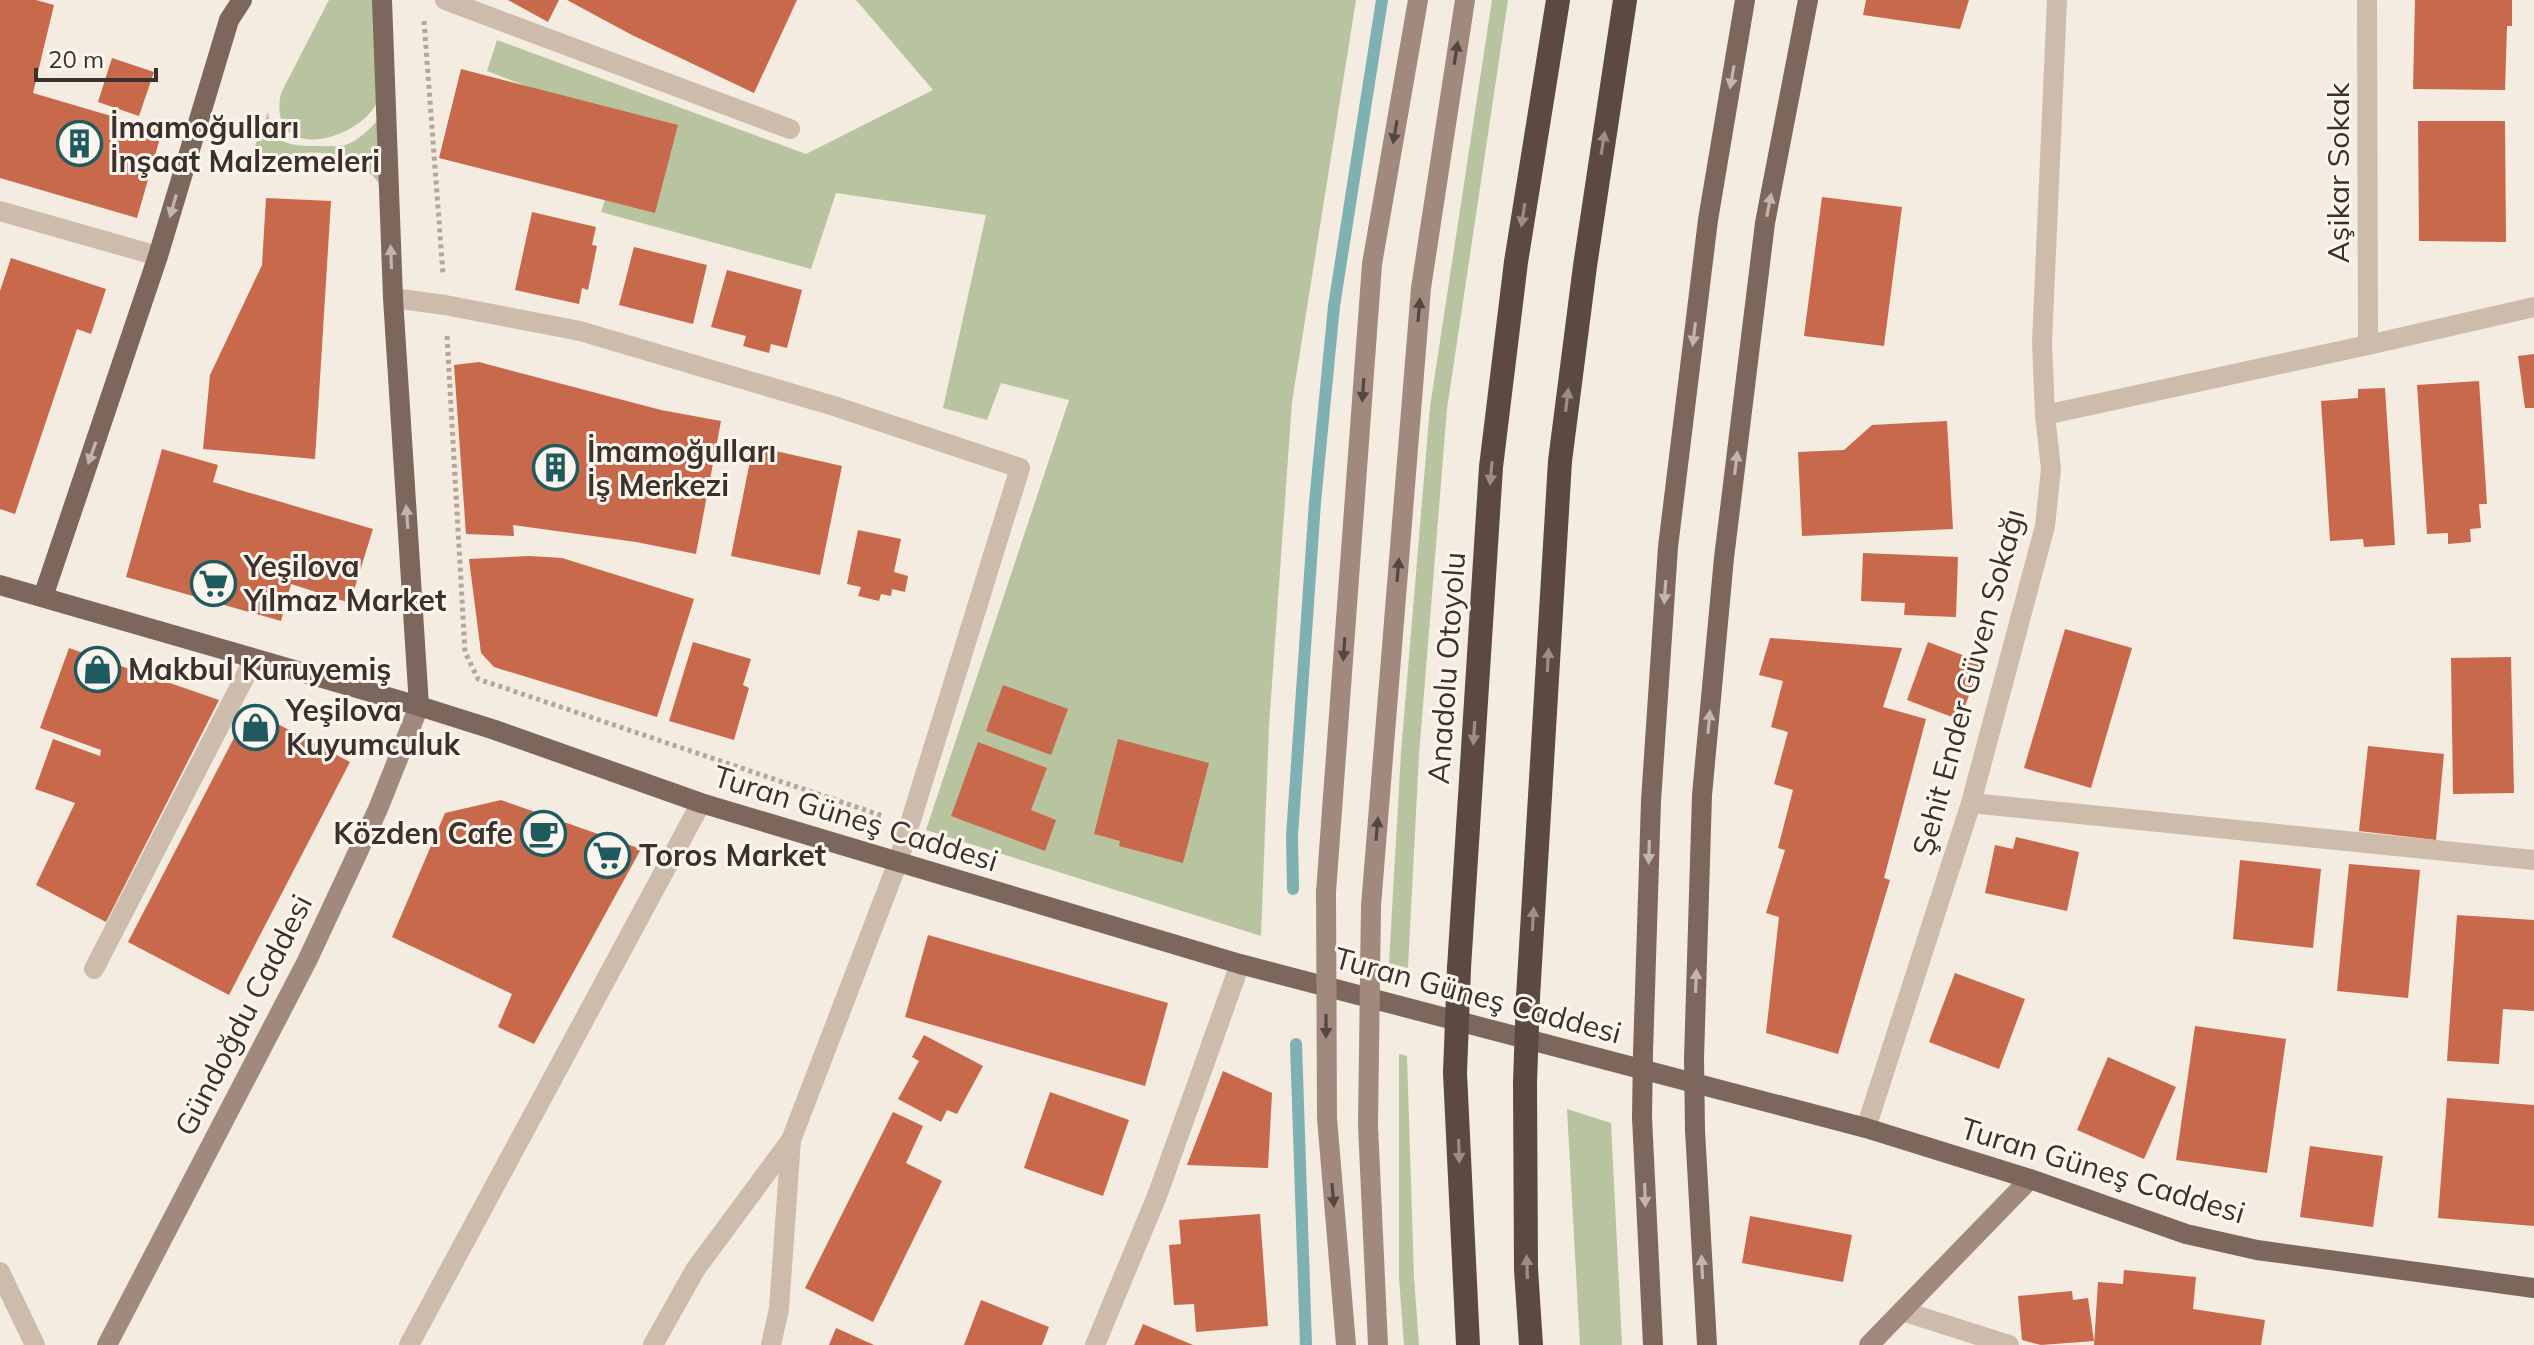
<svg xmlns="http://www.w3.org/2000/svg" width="2534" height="1345" viewBox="0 0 2534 1345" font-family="Mulish,sans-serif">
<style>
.green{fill:#b8c4a0}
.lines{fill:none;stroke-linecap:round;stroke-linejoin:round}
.stream{stroke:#7fb0b2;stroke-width:12}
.building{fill:#c8694b}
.path{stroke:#b9a596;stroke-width:5;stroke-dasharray:4 4;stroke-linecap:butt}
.lane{stroke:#cdbbac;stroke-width:20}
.street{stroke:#cdbbac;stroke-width:20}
.secondary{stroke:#a18a7d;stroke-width:20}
.primary{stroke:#7d675c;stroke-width:20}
.highway{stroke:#5c4a42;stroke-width:24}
.secondary-bridge{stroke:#a18a7d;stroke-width:20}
.primary-bridge{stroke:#7d675c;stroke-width:20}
.highway-bridge{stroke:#5c4a42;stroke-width:24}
.oneway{fill:#544640}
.oneway2{fill:#c2b5ac}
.oneway3{fill:#9c8e87}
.labels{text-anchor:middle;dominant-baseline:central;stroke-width:6;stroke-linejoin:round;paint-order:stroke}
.poi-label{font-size:30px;font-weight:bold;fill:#3b302b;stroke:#fbf5ee;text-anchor:start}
.street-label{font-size:30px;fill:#3b302b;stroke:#fbf5ee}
</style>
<rect width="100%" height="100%" fill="#f4ebe1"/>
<g class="green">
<path d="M329,0H375C376,23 377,46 379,68C379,76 381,86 380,93C372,139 265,169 281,93Z"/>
<polygon points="856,0 1356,0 1292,402 1269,726 1261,936 926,830 1069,400 1001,383 987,420 943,408 986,215 836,193 811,269 601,212 629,125 487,71 497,40 806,154 933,90"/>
<polygon points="1492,0 1508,0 1447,409 1419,755 1408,968 1389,963 1401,752 1430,407"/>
<path d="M268,112C272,145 289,146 319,146C327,146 336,147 345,145C359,141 370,128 380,118L383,188C350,141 290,146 245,172Z"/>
<polygon points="1399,1054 1407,1056 1414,1277 1419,1345 1404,1345 1399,1278"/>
<polygon points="1567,1109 1611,1123 1622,1345 1580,1345"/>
</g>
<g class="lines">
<g class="stream">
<polyline points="1293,889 1292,836 1315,502 1334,306 1382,0"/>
<polyline points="1296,1044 1306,1345"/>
</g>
</g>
<g class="building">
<polygon points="0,0 36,0 54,5 33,93 162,131 137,218 0,178"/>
<polygon points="508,0 559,0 548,22"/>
<polygon points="567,0 797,0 754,93 632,35"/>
<polygon points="1866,0 1969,0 1960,29 1863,15"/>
<polygon points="2415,0 2512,0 2512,26 2507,26 2505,90 2413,89"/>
<polygon points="112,58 154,72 139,116 98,102"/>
<polygon points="461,69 678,125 655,213 439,158"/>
<polygon points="2418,121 2505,121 2506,242 2419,241"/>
<polygon points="1822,197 1902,207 1884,346 1804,336"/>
<polygon points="266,198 331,201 315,459 203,449 210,375 262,265"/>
<polygon points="532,212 596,227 592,245 597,246 588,290 582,288 579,304 515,290"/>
<polygon points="634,247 707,265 693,324 619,305"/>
<polygon points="11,258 106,289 91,334 77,329 15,514 0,509 0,291"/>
<polygon points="727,270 802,290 787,348 771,344 769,353 743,346 746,336 711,327"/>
<polygon points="2534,354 2534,408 2525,408 2518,356"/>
<polygon points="479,362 661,410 721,421 696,554 636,542 513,525 514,536 466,534 454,365"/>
<polygon points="2479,381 2487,504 2479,504 2481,528 2470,529 2471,542 2448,544 2448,533 2427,534 2417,385"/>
<polygon points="2385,388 2395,545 2364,547 2363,539 2330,541 2321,401 2358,398 2358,389"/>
<polygon points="1947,421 1953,529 1802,536 1798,452 1844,450 1872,425"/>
<polygon points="753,446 842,466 820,575 731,556"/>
<polygon points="162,449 218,465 213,482 373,529 350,603 291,584 281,621 126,577"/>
<polygon points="858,530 901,539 894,572 908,576 905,592 892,589 891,596 881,594 879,601 858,596 861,587 847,584"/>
<polygon points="1863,553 1958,557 1956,617 1904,615 1905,603 1861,601"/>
<polygon points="529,556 562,558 694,599 657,717 494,667 481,653 469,559"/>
<polygon points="2065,629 2132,648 2091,788 2024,768"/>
<polygon points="1770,638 1902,648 1883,707 1926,719 1884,878 1890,880 1838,1054 1766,1033 1779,917 1766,913 1785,850 1778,848 1793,790 1774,784 1788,732 1771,727 1783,681 1759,675"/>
<polygon points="693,642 751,659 743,685 749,688 734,740 669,721"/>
<polygon points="1928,642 1981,662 1960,720 1907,700"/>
<polygon points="69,648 219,700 106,922 36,885 75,803 35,789 53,739 100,756 101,750 40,728"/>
<polygon points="2511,657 2514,793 2453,794 2451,658"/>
<polygon points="1003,685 1068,709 1051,755 986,731"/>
<polygon points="249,709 350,762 229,995 128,942"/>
<polygon points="1118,739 1209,763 1183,863 1119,846 1120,841 1094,834"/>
<polygon points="978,742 1047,768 1031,810 1056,820 1045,851 951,816"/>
<polygon points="2368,746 2444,754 2436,840 2359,831"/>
<polygon points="501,800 641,849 534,1044 498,1027 512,994 392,937 445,813"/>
<polygon points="2016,837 2079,852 2067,911 1985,893 1995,845 2013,849"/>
<polygon points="2240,860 2321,869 2313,948 2233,939"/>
<polygon points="2349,864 2420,870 2408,998 2337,991"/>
<polygon points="2457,915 2534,920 2534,1011 2503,1009 2499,1064 2447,1061"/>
<polygon points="928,935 1168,1003 1145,1086 905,1017"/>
<polygon points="1955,973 2025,999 1999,1069 1929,1042"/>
<polygon points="2195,1026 2286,1039 2267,1173 2176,1160"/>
<polygon points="924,1035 983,1066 957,1114 947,1110 941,1122 898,1099 919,1061 912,1057"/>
<polygon points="2108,1057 2176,1087 2144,1159 2077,1130"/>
<polygon points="1223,1071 1272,1093 1268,1168 1187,1165"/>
<polygon points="1050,1092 1129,1120 1103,1196 1024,1168"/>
<polygon points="2447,1098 2534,1105 2534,1226 2438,1218"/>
<polygon points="893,1112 923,1126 906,1163 942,1181 873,1322 805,1288"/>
<polygon points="2310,1146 2383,1156 2373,1227 2300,1217"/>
<polygon points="1260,1214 1268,1326 1196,1332 1194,1304 1174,1305 1169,1245 1181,1244 1179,1220"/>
<polygon points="1750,1216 1852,1235 1843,1282 1742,1263"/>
<polygon points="2124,1270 2196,1277 2193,1309 2265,1320 2261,1345 2094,1345 2098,1282 2123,1284"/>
<polygon points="2072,1291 2073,1300 2088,1298 2094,1341 2041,1345 2022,1340 2018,1296"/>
<polygon points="981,1300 1049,1327 1042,1345 964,1345"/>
<polygon points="1143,1324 1193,1345 1134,1345"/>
<polygon points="836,1328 874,1345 829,1345"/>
</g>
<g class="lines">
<g class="path">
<polyline points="424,21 443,274"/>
<polyline points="447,336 465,652 478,679 883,816"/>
</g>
<g class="lane">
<polyline points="445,0 790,129"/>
<polyline points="94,969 254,659"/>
<polyline points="0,1272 35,1345"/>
</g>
<g class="street">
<polyline points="2367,0 2368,345"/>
<polyline points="0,211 158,256"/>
<polyline points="393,298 445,305 580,331 834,406 1020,468 898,862 791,1140 695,1270 653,1345"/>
<polyline points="2045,415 2368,345 2534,307"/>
<polyline points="1971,803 2534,860"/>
<polyline points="1866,1128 1971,803 2045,526 2051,469 2045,415 2042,343 2057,0"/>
<polyline points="1902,1311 2009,1345"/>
<polyline points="409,1345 701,803"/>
<polyline points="771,1345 779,1309 791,1140"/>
<polyline points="1095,1345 1157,1196 1240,964"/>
</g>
<g class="secondary">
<polyline points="1326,892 1372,264 1418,0"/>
<polyline points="1371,906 1421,288 1465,0"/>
<polyline points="1327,1118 1346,1345"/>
<polyline points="1368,1125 1378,1345"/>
<polyline points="107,1345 307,961 378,809 419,706"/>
<polyline points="1869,1345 2030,1179"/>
</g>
<g class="primary">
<polyline points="382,0 393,298 419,706"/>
<polyline points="0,585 419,706 495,730 701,803 1240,964 1866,1128 2030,1179 2186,1234 2257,1250 2534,1288"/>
<polyline points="43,597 158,256 229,20 242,0"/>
<polyline points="1643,1053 1651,801 1668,547 1708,220 1745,0"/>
<polyline points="1694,1059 1702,795 1724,558 1765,223 1808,0"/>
<polyline points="1642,1117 1653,1345"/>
<polyline points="1695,1130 1707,1345"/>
</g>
<g class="highway">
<polyline points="1459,968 1491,467 1516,262 1558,0"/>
<polyline points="1528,997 1560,461 1585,266 1625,0"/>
<polyline points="1455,1073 1468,1345"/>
<polyline points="1525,1083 1526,1269 1531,1345"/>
</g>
<g class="secondary-bridge">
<polyline points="1326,892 1327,1118"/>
<polyline points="1368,1125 1371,906"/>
</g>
<g class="primary-bridge">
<polyline points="1694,1059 1695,1130"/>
<polyline points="1642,1117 1643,1053"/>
</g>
<g class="highway-bridge">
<polyline points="1455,1073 1459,968"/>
<polyline points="1525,1083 1528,997"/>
</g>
</g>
<defs><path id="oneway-solid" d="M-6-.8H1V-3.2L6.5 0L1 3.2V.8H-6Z" transform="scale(2)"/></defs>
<g class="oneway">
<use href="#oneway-solid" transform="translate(1456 53) rotate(-81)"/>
<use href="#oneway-solid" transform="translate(1395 132) rotate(100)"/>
<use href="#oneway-solid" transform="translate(1419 310) rotate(-85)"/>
<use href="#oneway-solid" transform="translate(1363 390) rotate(94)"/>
<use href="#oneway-solid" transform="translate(1398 570) rotate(-85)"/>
<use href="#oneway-solid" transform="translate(1344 649) rotate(94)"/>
<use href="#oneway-solid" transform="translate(1377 829) rotate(-85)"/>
<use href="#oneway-solid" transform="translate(1326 1026) rotate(90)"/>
<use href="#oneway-solid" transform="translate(1333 1195) rotate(85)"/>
</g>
<g class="oneway2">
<use href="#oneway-solid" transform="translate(1732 77) rotate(100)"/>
<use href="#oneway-solid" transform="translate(1769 205) rotate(-79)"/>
<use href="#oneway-solid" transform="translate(173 206) rotate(106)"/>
<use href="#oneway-solid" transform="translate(391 257) rotate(-92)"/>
<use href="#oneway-solid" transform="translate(1694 334) rotate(97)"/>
<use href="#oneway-solid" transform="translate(92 453) rotate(109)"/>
<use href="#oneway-solid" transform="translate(1736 463) rotate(-83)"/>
<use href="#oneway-solid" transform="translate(407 517) rotate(-94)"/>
<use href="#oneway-solid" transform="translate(1665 592) rotate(94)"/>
<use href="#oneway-solid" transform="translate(1709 722) rotate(-85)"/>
<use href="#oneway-solid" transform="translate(1649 852) rotate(92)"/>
<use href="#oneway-solid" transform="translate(1696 981) rotate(-88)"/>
<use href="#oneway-solid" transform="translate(1645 1195) rotate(88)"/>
<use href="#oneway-solid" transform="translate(1702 1267) rotate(-93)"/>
</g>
<g class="oneway3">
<use href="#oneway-solid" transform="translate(1603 143) rotate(-81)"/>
<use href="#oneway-solid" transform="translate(1523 215) rotate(99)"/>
<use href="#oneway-solid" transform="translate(1567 400) rotate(-83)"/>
<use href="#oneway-solid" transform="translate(1491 473) rotate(95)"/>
<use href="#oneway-solid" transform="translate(1548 660) rotate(-87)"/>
<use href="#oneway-solid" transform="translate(1474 733) rotate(94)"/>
<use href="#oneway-solid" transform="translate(1533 919) rotate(-87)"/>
<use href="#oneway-solid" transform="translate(1459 1151) rotate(88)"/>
<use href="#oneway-solid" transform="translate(1527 1267) rotate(-92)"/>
</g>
<defs>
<symbol id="building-ring" viewBox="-11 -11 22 22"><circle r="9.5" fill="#fbf5ee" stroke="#1f5a5e" stroke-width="1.5"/><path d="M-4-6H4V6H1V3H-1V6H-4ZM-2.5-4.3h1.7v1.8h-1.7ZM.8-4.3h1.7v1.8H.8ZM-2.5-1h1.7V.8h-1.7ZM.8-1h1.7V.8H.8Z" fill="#1f5a5e"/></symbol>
<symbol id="supermarket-ring" viewBox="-11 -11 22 22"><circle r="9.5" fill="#fbf5ee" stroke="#1f5a5e" stroke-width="1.5"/><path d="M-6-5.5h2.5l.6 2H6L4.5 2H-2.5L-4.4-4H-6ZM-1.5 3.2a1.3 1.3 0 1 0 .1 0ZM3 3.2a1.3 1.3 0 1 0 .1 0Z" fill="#1f5a5e"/></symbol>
<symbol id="shop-ring" viewBox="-11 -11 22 22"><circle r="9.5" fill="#fbf5ee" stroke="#1f5a5e" stroke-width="1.5"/><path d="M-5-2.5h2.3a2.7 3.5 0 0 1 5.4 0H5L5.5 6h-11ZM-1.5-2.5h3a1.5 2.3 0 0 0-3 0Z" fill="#1f5a5e"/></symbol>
<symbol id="cafe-ring" viewBox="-11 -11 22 22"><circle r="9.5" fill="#fbf5ee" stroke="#1f5a5e" stroke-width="1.5"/><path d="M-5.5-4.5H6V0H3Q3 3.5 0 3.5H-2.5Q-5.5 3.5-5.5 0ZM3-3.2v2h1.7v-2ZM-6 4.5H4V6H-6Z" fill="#1f5a5e"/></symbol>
</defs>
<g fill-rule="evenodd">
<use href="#building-ring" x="54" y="118" width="51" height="51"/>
<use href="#building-ring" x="530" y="442" width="51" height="51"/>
<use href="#supermarket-ring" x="188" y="558" width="51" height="51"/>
<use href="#shop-ring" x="72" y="644" width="51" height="51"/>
<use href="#shop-ring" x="230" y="702" width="51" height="51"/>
<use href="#cafe-ring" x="518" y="808" width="51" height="51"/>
<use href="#supermarket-ring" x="582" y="830" width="51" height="51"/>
</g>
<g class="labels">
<g class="poi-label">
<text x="110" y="127">İmamoğulları<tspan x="110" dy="34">İnşaat Malzemeleri</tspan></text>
<text x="587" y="451">İmamoğulları<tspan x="587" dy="34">İş Merkezi</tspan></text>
<text x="244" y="566">Yeşilova<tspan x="244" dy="34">Yılmaz Market</tspan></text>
<text x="128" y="669">Makbul Kuruyemiş</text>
<text x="286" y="710">Yeşilova<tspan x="286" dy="34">Kuyumculuk</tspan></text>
<text x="513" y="833" text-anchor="end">Közden Cafe</text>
<text x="639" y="855">Toros Market</text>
</g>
<g class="street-label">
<text transform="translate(2338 173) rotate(-90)">Aşikar Sokak</text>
<text transform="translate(1446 668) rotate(-86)">Anadolu Otoyolu</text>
<text transform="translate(1968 682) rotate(-75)">Şehit Ender Güven Sokağı</text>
<text transform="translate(856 818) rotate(17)">Turan Güneş Caddesi</text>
<text transform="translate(1478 995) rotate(15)">Turan Güneş Caddesi</text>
<text transform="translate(243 1015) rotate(-63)">Gündoğdu Caddesi</text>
<text transform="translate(2103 1170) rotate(17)">Turan Güneş Caddesi</text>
</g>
</g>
<path d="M36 68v12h120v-12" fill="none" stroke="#3b302b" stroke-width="4"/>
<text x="48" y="68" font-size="24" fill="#3b302b" stroke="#fbf5ee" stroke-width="6" paint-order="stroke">20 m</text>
</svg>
